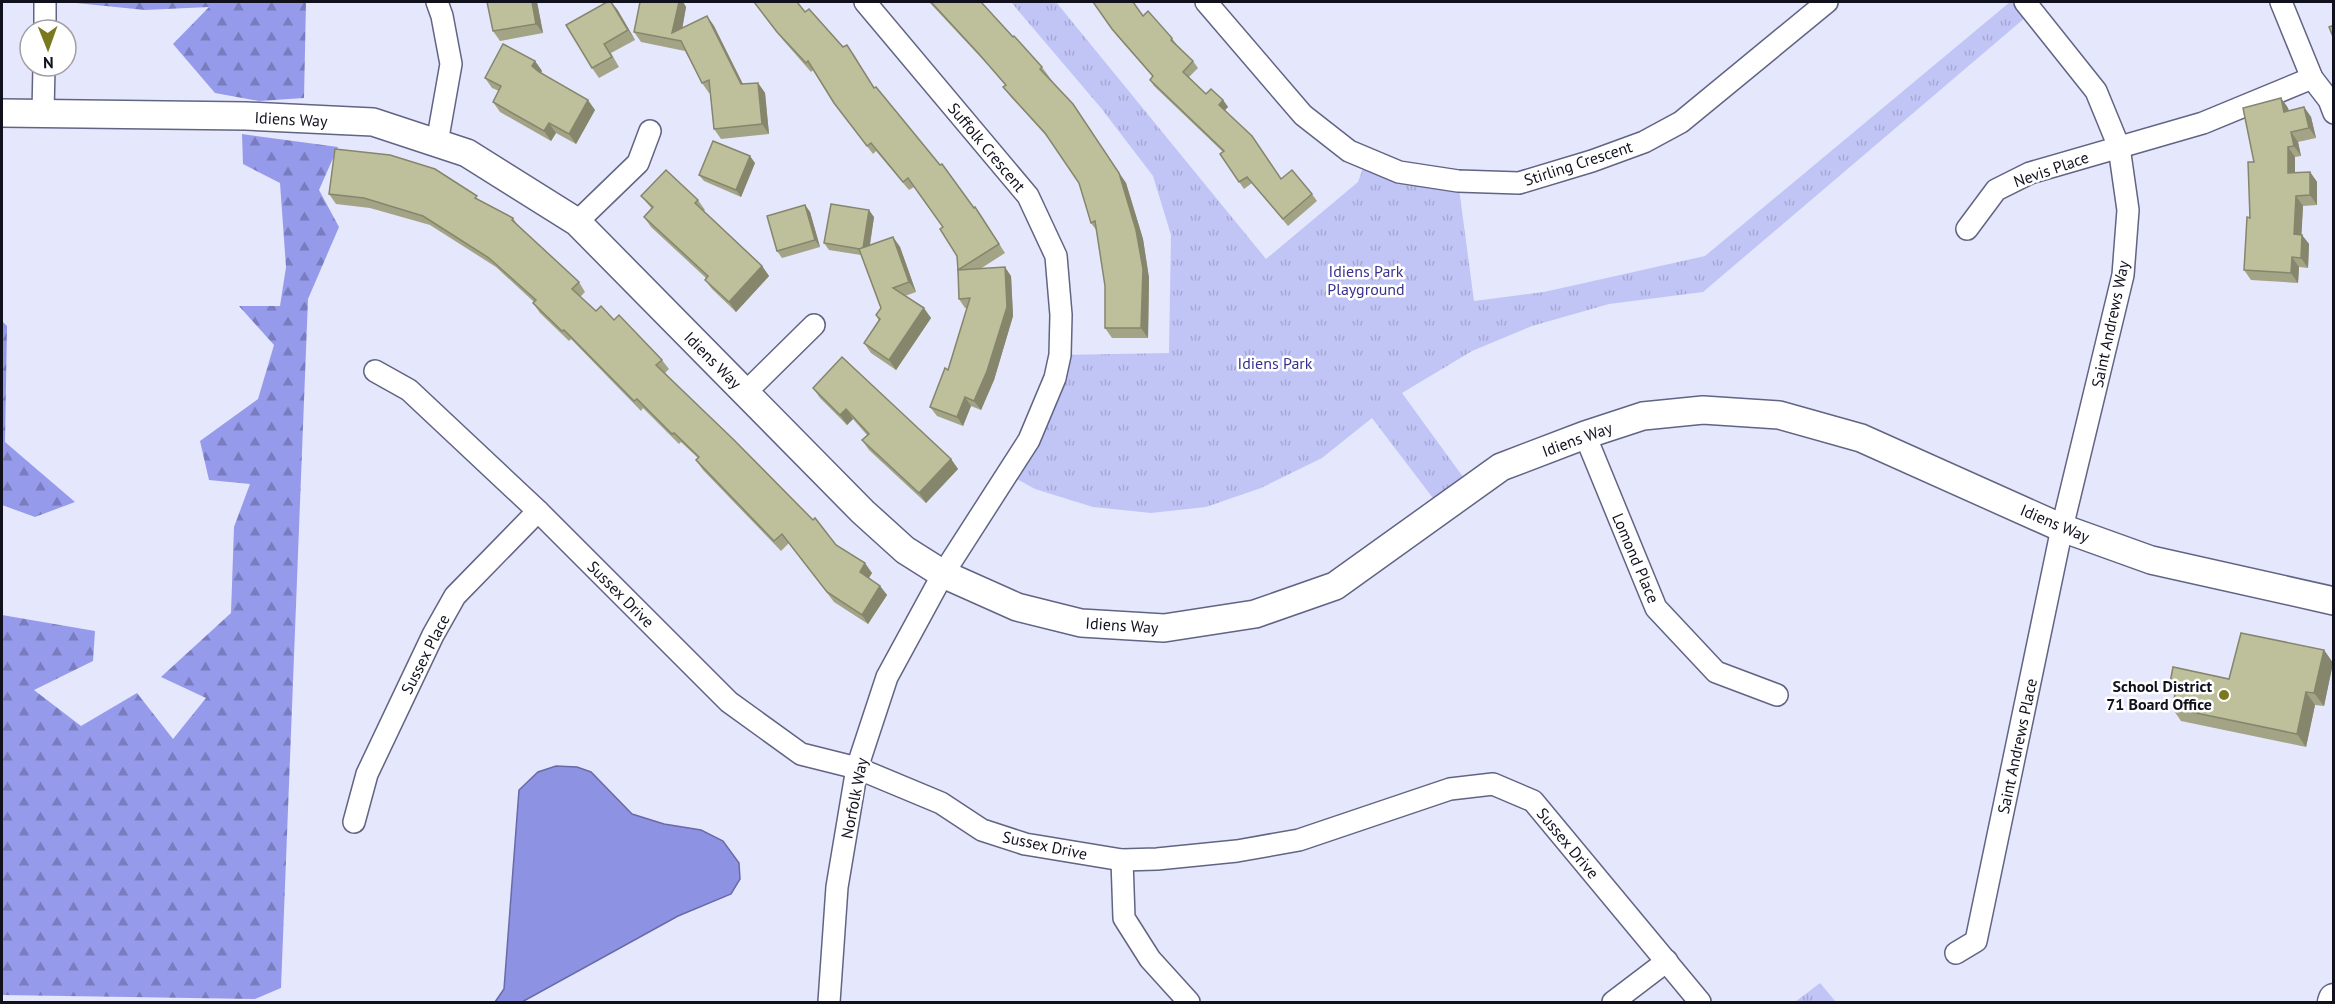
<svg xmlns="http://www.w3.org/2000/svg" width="2335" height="1004" viewBox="0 0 2335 1004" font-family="'PT Sans',sans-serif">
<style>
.grass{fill:url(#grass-tufts)}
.forest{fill:url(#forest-firs)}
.water{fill:#8e92e3;stroke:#686ba8;stroke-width:1.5}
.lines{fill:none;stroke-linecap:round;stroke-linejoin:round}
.minor-casing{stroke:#616483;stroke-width:24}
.tertiary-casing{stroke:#616483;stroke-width:30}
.secondary-casing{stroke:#616483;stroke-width:33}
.minor{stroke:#fff;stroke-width:21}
.tertiary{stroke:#fff;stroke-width:27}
.secondary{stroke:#fff;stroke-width:30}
.wall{fill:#a3a485}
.shaded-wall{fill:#85866c}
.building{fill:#bebf9b;stroke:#85866c;stroke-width:1.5}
.poi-dot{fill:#7a7920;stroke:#fff;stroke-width:2}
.labels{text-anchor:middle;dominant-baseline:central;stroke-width:5;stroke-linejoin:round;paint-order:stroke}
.street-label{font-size:16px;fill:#11111e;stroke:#fff}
.park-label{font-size:16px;fill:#39318e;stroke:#fff}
.poi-label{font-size:16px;font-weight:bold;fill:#11111e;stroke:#fff;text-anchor:end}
</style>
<defs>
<pattern id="grass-tufts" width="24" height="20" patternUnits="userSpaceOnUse" patternTransform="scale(1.5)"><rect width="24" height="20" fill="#c1c5f6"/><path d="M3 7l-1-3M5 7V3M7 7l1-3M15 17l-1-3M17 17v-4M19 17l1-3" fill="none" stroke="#a5a8d2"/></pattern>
<pattern id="forest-firs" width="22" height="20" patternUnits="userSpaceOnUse" patternTransform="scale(1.5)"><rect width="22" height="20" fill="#969aeb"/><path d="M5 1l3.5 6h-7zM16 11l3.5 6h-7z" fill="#797cbe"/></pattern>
</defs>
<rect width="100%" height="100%" fill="#e5e7fd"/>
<g class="grass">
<polygon points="1011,2 1056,2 1266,259 1358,182 1367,158 1458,181 1474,301 1544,292 1705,256 2010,2 2025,2 2033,11 1703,292 1609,304 1532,326 1472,351 1402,393 1471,488 1442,510 1372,418 1322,458 1261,488 1206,507 1151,513 1093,507 1035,489 1008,474 1060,355 1169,353 1171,235 1153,176 1101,108"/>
<polygon points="1820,983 1836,1002 1795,1002"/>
</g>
<g class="forest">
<polygon points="66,2 306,2 304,98 259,101 215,93 173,44 209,7 145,10"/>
<polygon points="242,134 338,147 319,190 339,227 308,299 281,988 255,999 2,995 2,615 95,631 93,661 34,690 81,726 137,693 173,739 206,698 161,677 231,613 234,527 250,484 209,480 200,441 258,399 274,345 239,306 280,306 286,267 280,183 243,164"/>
<polygon points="2,321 7,326 5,442 75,502 35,517 2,505"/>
</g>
<polygon class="water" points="556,766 577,767 591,772 632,814 664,824 701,830 723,841 739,863 740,879 731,894 678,916 522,1002 495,1002 504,989 519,790 538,772"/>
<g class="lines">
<defs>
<g id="minor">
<polyline points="1206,2 1303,115 1349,151 1399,172 1458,181 1519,183 1592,161 1644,142 1681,122 1827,2"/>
<polyline points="2281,2 2312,78 2329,100 2334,113"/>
<polyline points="45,30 45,2"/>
<polyline points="43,113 44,66"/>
<polyline points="437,143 451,64 442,16 437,2"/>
<polyline points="577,222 638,163 650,131"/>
<polyline points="1967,229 1996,190 2030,173 2203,123 2312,78"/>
<polyline points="375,371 409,390 538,511 729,702 801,754 857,768 941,803 982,830 1025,844 1122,860 1157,859 1237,851 1299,840 1450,789 1493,784 1533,801 1700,1002"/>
<polyline points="745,393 814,325"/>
<polyline points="1585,435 1656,608 1716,672 1777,695"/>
<polyline points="354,822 367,774 433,635 455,596 538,511"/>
<polyline points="1122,860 1124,918 1150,959 1189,1002"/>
<polyline points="1956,953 1976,941 2062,528 2123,275 2128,210 2119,147 2096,91 2025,2"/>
<polyline points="829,1002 837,887 857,768 887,677 943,574 1029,440 1055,378 1060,355 1061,315 1056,256 1028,196 865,2"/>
<polyline points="1613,1002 1667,961"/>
</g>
<polyline id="tertiary" points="2,113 246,116 373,122 467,153 577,222 863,512 905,550 943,574 1017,607 1081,623 1164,628 1255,614 1335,586 1501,467 1585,435 1643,416 1703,410 1779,415 1861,438 2062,528 2151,560 2334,601"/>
<polyline id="secondary" points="2333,1002 2334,999"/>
</defs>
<use href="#minor" class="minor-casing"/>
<use href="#tertiary" class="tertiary-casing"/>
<use href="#secondary" class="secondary-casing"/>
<use href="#minor" class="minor"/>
<use href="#tertiary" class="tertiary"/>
<use href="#secondary" class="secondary"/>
</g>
<g class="wall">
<polygon points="537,2 543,33 500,41 493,31"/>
<polygon points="640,2 683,2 686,7 682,29 707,16 714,26 742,84 758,83 765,93 769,134 721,139 714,129 710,93 709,93 702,83 685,51 641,42 634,32"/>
<polygon points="754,2 805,12 843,47 853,53 874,88 974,208 981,215 1005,253 980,269 1011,276 1013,316 994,380 981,410 971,406 963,426 937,416 930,407 948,370 967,308 965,308 959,299 957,256 943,227 914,187 909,190 876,151 873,154 840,111 813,70 811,72 783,40"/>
<polygon points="929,2 981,2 1042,67 1126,183 1143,239 1149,278 1148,338 1112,338 1105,328 1105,286 1097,231 1091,223 1079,183 1051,141 1010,96 1003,87 1005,85 986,63"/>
<polygon points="1093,2 1143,16 1172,38 1177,45 1193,61 1198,68 1189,77 1206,94 1223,100 1228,107 1225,110 1281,179 1312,194 1317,201 1288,226 1252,183 1244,189 1220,154 1223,152 1154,86 1150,80 1153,77 1117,36"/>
<polygon points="617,9 635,40 611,53 619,67 599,78 592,68"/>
<polygon points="535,61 542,71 541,72 595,110 576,144 556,133 551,141 500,112 493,102 499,91 492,88 485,78"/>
<polygon points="2281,98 2288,108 2289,111 2304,107 2311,117 2316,138 2298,142 2301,156 2295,157 2295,173 2310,172 2317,182 2317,205 2303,206 2301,234 2309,244 2308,268 2299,267 2298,283 2251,280 2244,270 2250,218 2254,162"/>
<polygon points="755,163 741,197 704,181 699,175"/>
<polygon points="329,194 480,201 513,218 519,227 579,282 585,292 580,297 596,311 614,320 662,360 669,369 665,373 836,545 872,573 869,578 880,586 887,595 868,624 834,602 789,543 781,551 703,470 696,460 698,458 681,442 679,444 643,408 641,411 571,339 569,341 540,313 533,303 534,302 496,267 430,225 370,208 336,204"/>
<polygon points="641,196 698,200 705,210 704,211 762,266 769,276 736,312 712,289 705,280 706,278 651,227 644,217 652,209"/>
<polygon points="805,205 810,212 820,247 782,258 777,251"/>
<polygon points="874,217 870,245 893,237 900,247 916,292 905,296 931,318 896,370 871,353 864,343 879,321 876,315 881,308 861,255 829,250 824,243"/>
<polygon points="813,388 951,459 958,469 926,503 869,450 862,440 867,435 853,419 847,425 820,398"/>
<polygon points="2324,650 2333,663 2324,706 2315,705 2306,747 2181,721 2172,708 2175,697 2169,688 2229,679"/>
</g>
<g class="shaded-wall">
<polygon points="532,2 537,2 543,33 536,24"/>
<polygon points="611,2 617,9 635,40 628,30"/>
<polygon points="679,2 683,2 686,7 680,41 672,33"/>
<polygon points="707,16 714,26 748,94 741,84"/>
<polygon points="535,61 542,71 539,76 532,66"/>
<polygon points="758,83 765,93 769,134 762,124"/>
<polygon points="2281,98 2288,108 2291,122 2284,112"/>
<polygon points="588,100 595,110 576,144 569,134"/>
<polygon points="1223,100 1228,107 1223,112 1219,105"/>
<polygon points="1073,104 1126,183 1143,239 1149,278 1148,338 1141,328"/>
<polygon points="2304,107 2311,117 2316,138 2309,128"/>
<polygon points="549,123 556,133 551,141 544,131"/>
<polygon points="2291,132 2298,142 2301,156 2294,146"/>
<polygon points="2288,147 2295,157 2295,183 2288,173"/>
<polygon points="750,156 755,163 741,197 736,190"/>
<polygon points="2310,172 2317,182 2317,205 2310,195"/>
<polygon points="2296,196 2303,206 2301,244 2294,234"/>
<polygon points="805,205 810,212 820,247 815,240"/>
<polygon points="869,210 874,217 868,256 863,249"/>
<polygon points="2302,235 2309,244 2308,268 2301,258"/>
<polygon points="893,237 900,247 916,292 909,282"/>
<polygon points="2292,257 2299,267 2298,283 2291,273"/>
<polygon points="762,266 769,276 736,312 729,302"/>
<polygon points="1005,267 1011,276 1013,316 994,380 981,410 974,401"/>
<polygon points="924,308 931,318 896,370 889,360"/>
<polygon points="965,397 971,406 963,426 957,417"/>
<polygon points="846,409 853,419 847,425 840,415"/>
<polygon points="951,459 958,469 926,503 919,493"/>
<polygon points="865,563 872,573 866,582 860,572"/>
<polygon points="880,586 887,595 868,624 862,615"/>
<polygon points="2324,650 2333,663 2324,706 2314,693"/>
<polygon points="2306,692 2315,705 2306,747 2297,734"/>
</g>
<g class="building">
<polygon points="487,2 532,2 536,24 493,31"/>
<polygon points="607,2 611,2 628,30 604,44 612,57 592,68 566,25"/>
<polygon points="640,2 679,2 672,33 707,16 741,84 758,83 762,124 714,129 709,80 702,83 681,41 634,32"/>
<polygon points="754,2 797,2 805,12 809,9 843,47 847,45 874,88 876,87 940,165 942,164 974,208 975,207 999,244 958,270 957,256 940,229 943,227 908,178 903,182 871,143 867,146 834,103 808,61 806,63 777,32"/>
<polygon points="931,2 981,2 1013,37 1014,36 1042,67 1040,69 1073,104 1119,173 1136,230 1143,269 1141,328 1105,328 1105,286 1095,221 1091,223 1079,183 1045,133 1003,87 1006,85 979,54"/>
<polygon points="1093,2 1133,2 1143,16 1148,11 1172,38 1171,40 1193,61 1183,72 1206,94 1211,89 1223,100 1219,105 1252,136 1281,179 1292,170 1312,194 1283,219 1247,177 1239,182 1220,154 1224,151 1150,80 1153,76 1112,29"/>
<polygon points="2334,25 2334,39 2329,27"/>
<polygon points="503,44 535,61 532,66 539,72 588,100 569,134 549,123 544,131 493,102 501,86 485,78"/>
<polygon points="2281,98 2284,112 2304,107 2309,128 2291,132 2294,146 2288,147 2288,173 2310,172 2310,195 2296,196 2294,234 2302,235 2301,258 2292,257 2291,273 2244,270 2247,217 2250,218 2248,162 2254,162 2243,108"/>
<polygon points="713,141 750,156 736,190 699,175"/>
<polygon points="335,149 390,155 435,169 477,196 475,198 513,218 512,220 579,282 572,289 596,311 601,306 614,320 619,315 662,360 656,365 734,440 813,520 815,518 836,545 865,563 860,572 880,586 862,615 827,592 782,534 774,541 696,460 699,457 674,433 672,434 637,399 634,401 564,330 562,331 533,303 536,300 489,258 423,216 364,198 329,194"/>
<polygon points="666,170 698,200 695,203 762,266 729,302 705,280 708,276 644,217 653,207 641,196"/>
<polygon points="831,204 869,210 863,248 860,249 824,243"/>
<polygon points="805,205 815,240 777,251 767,216"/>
<polygon points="893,237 909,282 893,288 924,308 889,360 864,343 880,319 876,315 881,308 859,249"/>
<polygon points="1005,267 1007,307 987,371 974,401 965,397 957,417 930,407 945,368 948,370 970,298 959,299 958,270"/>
<polygon points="842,357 951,459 919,493 862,440 869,434 846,409 840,415 813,388"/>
<polygon points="2241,633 2324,650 2314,693 2306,692 2297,734 2172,708 2176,690 2169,688 2173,667 2229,679"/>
</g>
<circle class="poi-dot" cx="2224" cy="695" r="6"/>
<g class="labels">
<g class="street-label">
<text transform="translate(291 119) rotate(3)">Idiens Way</text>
<text transform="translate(987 147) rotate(50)">Suffolk Crescent</text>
<text transform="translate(1578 163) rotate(-18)">Stirling Crescent</text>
<text transform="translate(2051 169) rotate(-19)">Nevis Place</text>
<text transform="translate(2110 324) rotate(-78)">Saint Andrews Way</text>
<text transform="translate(713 360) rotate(45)">Idiens Way</text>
<text transform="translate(1577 439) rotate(-20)">Idiens Way</text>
<text transform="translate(2055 523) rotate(23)">Idiens Way</text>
<text transform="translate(1636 558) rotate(67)">Lomond Place</text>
<text transform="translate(621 594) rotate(45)">Sussex Drive</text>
<text transform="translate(1122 625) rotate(4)">Idiens Way</text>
<text transform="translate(425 654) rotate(-63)">Sussex Place</text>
<text transform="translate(2017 746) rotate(-78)">Saint Andrews Place</text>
<text transform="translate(854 798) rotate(-79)">Norfolk Way</text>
<text transform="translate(1568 843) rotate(50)">Sussex Drive</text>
<text transform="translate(1045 845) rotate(12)">Sussex Drive</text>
</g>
<g class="park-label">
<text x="1366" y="271">Idiens Park<tspan x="1366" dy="18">Playground</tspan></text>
<text x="1275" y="363">Idiens Park</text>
</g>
<g class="poi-label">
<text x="2212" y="686">School District<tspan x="2212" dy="18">71 Board Office</tspan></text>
</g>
</g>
<rect width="2335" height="1004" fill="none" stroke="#11111e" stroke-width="6"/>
<g transform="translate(48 48) rotate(179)"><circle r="28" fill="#ffffff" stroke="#a0a0a5" stroke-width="1.5"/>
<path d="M0-4.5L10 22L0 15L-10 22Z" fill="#7a7920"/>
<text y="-9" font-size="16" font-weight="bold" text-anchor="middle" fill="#11111e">N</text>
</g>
</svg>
